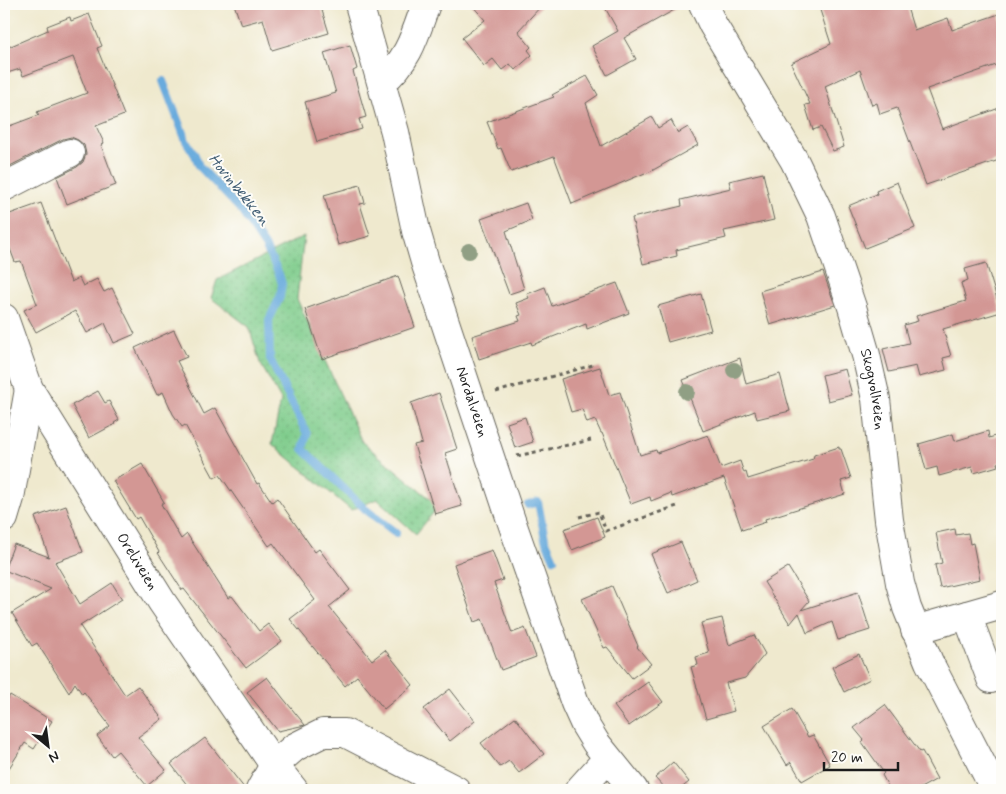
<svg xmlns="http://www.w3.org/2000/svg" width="1006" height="794" viewBox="0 0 1006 794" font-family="Mynerve,sans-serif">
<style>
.grass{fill:url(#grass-dots);stroke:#4d7454}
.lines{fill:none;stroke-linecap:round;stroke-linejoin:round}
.stream{stroke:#69abdd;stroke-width:8}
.building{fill:#d39794}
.minor-casing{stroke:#66645a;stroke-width:30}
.path{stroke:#66645a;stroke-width:3;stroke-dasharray:4 4;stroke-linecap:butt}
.minor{stroke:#fff;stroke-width:28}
.tree{fill:#909f84}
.labels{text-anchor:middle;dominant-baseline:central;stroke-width:4;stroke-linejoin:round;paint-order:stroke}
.street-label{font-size:15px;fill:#1c1c1c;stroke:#fdfcf7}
.water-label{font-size:16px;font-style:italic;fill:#3f5c73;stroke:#fdfcf7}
</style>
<defs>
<pattern id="grass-dots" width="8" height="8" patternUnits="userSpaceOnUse" patternTransform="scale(1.25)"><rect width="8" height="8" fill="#7ecc8b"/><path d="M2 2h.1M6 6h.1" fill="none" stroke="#6caf77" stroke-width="1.8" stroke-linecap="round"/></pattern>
</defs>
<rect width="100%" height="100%" fill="#fdfcf7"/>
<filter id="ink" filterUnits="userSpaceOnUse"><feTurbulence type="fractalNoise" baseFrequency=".02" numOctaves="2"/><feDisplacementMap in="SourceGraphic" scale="10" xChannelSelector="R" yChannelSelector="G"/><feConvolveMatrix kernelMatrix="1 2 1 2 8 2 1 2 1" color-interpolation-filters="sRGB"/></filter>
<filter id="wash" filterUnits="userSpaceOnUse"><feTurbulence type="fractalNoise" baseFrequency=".0096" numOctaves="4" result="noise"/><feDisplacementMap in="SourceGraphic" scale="20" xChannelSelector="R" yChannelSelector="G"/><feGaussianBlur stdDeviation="1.12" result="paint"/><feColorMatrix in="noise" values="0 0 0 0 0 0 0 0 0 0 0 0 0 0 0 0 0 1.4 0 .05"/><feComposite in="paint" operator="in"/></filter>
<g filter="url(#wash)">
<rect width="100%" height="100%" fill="#efe9ce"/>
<polygon class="grass" points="304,236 297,299 362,442 439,506 416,534 377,499 351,510 272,444 281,400 260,363 249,327 211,298 217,280"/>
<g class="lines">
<g class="stream">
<polyline points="163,81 186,141 195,155 199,166 240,209 265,246 279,274 282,284 280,297 269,320 270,359 307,434 303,449 365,509 396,533"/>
<polyline points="528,505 538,502 545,539 554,559"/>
</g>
</g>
<g id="blocks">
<g class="building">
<polygon points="234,4 320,4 329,33 272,50 263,19 241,25"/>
<polygon points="471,4 543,4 518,31 531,47 528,50 532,55 515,70 510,64 502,70 493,59 484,66 462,38 485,20"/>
<polygon points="603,4 685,4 624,38 636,59 607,75 592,46 618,31"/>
<polygon points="818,4 906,4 914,30 948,18 952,30 999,14 1002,25 1002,63 927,89 942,129 1002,107 1002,159 926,185 897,108 880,114 877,103 872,105 860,70 825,86 844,147 833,151 821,127 813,130 805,105 810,104 791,63 831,44"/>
<polygon points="89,14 102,46 97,48 124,115 96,126 104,143 101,145 116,185 67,204 57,177 77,167 83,162 86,154 84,145 78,140 71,137 63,139 4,169 4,128 39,115 37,112 87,93 73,57 23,76 20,69 4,74 4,49 48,30 47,26 70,17 71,21"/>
<polygon points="350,45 357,69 353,71 366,117 359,119 362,129 317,142 305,102 336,93 324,53"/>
<polygon points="587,76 598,95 586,103 601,146 652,117 658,128 671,120 678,133 688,127 698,145 646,174 645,173 572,204 554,156 511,172 501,148 498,149 487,122 554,97 552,95"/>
<polygon points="763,173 774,220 724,231 726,238 676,250 677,256 643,264 632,218 682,206 681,200 731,188 729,181"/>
<polygon points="897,182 915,228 865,248 848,206 877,194 876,191"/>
<polygon points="360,185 365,203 360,204 370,236 338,245 324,195"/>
<polygon points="41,203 71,282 79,278 83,286 97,279 104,292 112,288 135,334 114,343 105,323 87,333 75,311 36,332 24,310 37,304 21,261 15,262 4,233 4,216"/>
<polygon points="526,203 532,220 506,231 524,289 509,294 481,219"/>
<polygon points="986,263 1001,312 943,329 951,356 943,358 946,370 919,377 916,366 889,372 883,349 909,343 904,325 918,321 916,316 966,301 961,283 968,280 965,269"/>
<polygon points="823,272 835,305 770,325 760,291"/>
<polygon points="398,276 415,327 322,359 305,309"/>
<polygon points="617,283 629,313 587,329 586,324 532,345 531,342 479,359 472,336 520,321 518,316 521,315 516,303 529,298 527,294 545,287 552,306"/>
<polygon points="701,294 711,330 668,342 658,306"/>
<polygon points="174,330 187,357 177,361 204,414 215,408 257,484 259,483 272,502 277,498 315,552 319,549 350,590 329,607 372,660 385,650 413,685 384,709 357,676 345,686 290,619 315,600 273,543 269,546 220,475 214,478 185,425 182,427 173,414 163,392 157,395 135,348"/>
<polygon points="740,358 746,384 780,374 790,411 757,419 755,411 703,431 683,380"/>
<polygon points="600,367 609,395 620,392 640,455 656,450 657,453 708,435 721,468 740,461 744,473 746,472 748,479 813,459 814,455 839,447 839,449 841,449 851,478 841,481 845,494 765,519 766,522 742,530 724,478 672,497 671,493 651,501 650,497 631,504 602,433 601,433 595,420 587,423 582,409 571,412 561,379"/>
<polygon points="845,369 852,395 828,401 822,375"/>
<polygon points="98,391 105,403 109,401 119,420 114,423 115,424 89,438 72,405"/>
<polygon points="439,393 457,449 445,453 462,506 435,514 414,445 422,443 411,403"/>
<polygon points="525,417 533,442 515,448 507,423"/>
<polygon points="988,431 989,438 1002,434 1002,462 997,463 998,466 974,473 972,467 939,476 937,467 926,470 919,444 953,434 955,441"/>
<polygon points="142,464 164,502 161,504 181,539 187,534 228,598 232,596 259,631 268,624 282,641 246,668 184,589 182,590 158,553 159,552 139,517 136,519 113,481"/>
<polygon points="66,506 83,552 55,562 80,604 112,583 122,599 80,626 125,695 138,686 162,719 138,737 166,770 147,786 118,751 112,756 97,736 110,726 84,692 82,694 75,683 69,693 37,643 32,646 12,613 51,589 4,570 14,544 49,557 35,517"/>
<polygon points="597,517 605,537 572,550 564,529"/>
<polygon points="955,529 956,535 968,533 970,544 973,543 980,579 940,588 935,565 942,563 936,533"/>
<polygon points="681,542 697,580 668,593 651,554"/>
<polygon points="492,550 503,580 494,583 512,633 525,628 536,657 501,670 482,619 474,622 454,564"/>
<polygon points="788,567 809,601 801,610 858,592 870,630 838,640 832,622 807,633 799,613 790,624 764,582"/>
<polygon points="612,586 638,646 637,647 651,664 632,678 607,647 604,648 582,599"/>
<polygon points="722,618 729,645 754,635 765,654 745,678 726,683 734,711 706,719 691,667 698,665 696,657 709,653 701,623"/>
<polygon points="859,654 870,679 844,692 832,667"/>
<polygon points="267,677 283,698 305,725 278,731 247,692"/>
<polygon points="648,682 663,702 629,726 614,706"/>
<polygon points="450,689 475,721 450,741 424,709"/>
<polygon points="10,695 52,721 34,749 25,743 4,776 4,706"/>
<polygon points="885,705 920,752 922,751 937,779 917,790 890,790 882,775 884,773 862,742 864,740 854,728"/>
<polygon points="792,709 808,737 813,735 830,765 802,781 791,762 787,765 764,726"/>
<polygon points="515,717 544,754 519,773 509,761 500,767 481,743"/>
<polygon points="205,738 245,789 244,790 191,790 171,764"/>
<polygon points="673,762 689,782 679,790 666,790 655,778"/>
</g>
</g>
</g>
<g filter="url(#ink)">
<use href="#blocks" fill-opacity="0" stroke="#66645a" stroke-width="1"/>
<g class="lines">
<defs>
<g id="minor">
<path id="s1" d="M359,4L395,132L416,231L425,262L511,520L575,703L585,725L596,743L634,790"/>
<path id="s2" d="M703,4L713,25L794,160L821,216L852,307L866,355L876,399L889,520L900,583L907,608L929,662L995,790"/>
<path d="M382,82C409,60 415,35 426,4"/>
<polyline points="4,187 70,153"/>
<path id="s3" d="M4,318L29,389L162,602L274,765L294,790"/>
<polyline points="4,518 10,498 29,389"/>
<polyline points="967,615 991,679"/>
<polyline points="915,630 1002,605"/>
<polyline points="260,790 274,765 295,747 323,733 345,733 456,790"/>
<polyline points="579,790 607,759"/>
</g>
</defs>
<use href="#minor" class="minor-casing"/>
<g class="path">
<polyline points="496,392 593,365"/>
<polyline points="517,456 591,440"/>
<polyline points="579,517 599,512 606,531 677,506"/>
</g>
<use href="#minor" class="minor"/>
</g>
<g class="tree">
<circle cx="469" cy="251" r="8"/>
<circle cx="734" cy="370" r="8"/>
<circle cx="687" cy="392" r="8"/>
</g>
</g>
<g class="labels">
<g class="street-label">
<text stroke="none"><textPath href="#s2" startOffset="424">Skogvollveien</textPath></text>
<text stroke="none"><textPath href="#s1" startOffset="414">Nordalveien</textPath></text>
<text stroke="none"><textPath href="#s3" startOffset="279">Oreliveien</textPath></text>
</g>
<g class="water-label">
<text transform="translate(239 190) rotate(51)">Hovinbekken</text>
</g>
</g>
<rect width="1006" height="794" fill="none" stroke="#fdfcf7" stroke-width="20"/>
<g transform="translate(48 746) rotate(151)" stroke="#fdfcf7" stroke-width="4" paint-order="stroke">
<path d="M0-4L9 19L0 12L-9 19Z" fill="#1c1c1c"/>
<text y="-8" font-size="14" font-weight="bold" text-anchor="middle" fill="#1c1c1c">N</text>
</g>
<path d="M824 762v8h74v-8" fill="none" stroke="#1c1c1c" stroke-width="2.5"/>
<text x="831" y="762" font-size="15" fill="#1c1c1c" stroke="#fdfcf7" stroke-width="4" paint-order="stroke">20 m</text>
</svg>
